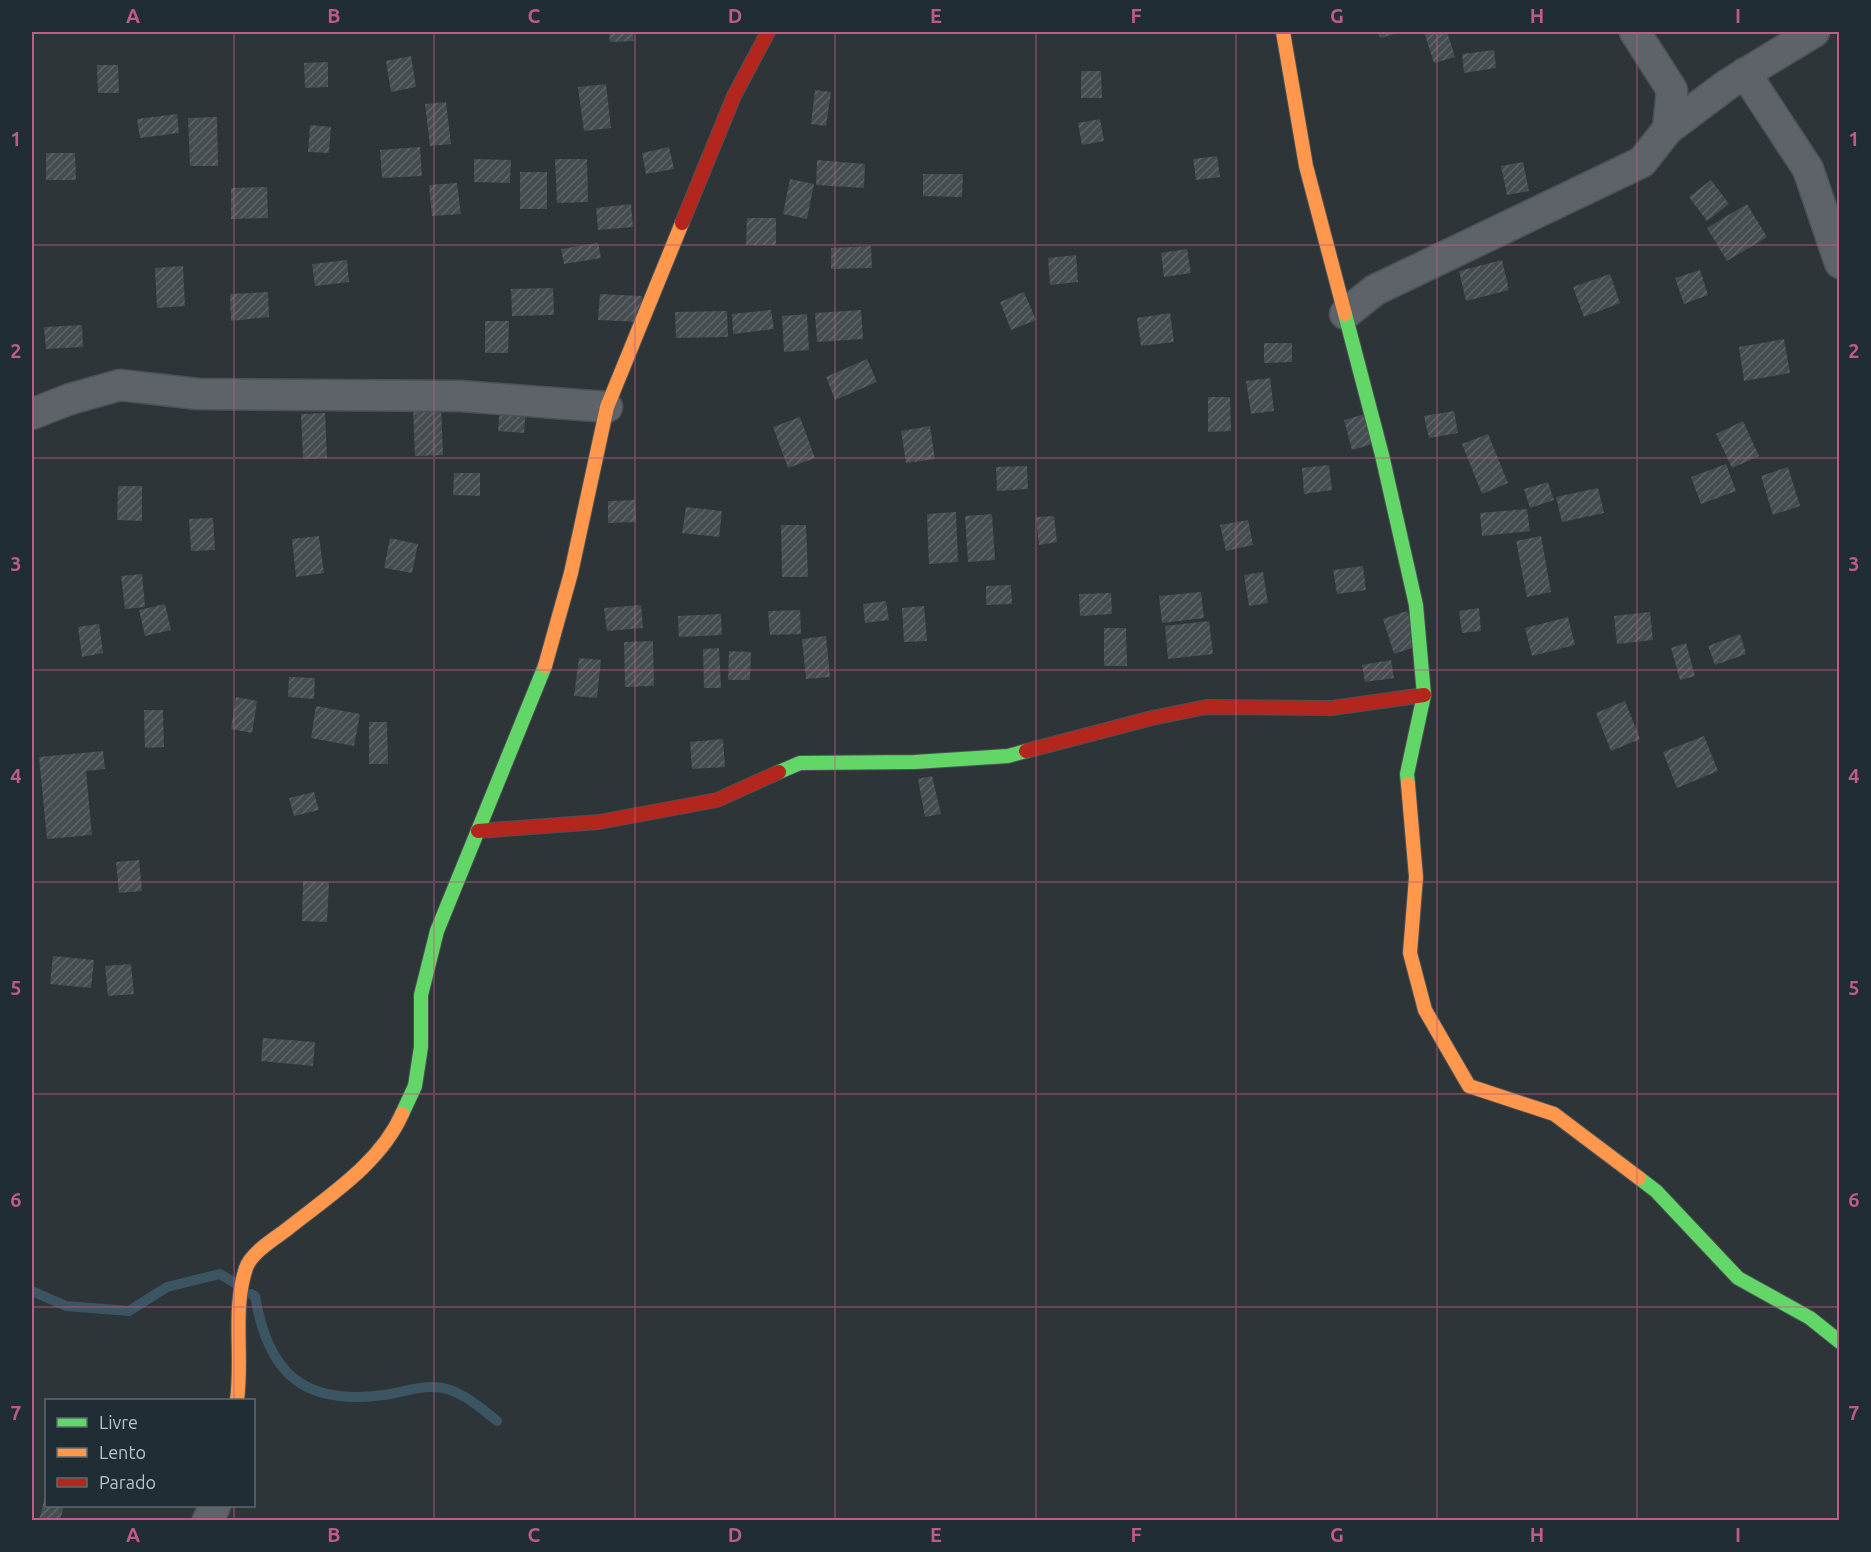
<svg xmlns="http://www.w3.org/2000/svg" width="1871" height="1552" viewBox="0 0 1871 1552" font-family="Ubuntu,sans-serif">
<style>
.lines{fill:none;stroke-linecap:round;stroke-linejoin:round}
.stream{stroke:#3c5563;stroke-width:10}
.building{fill:url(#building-hatch)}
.street-casing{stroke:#4b5154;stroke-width:33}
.fast-casing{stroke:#4b5154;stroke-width:16}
.slow-casing{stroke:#4b5154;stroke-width:16}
.jam-casing{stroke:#4b5154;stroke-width:16}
.street{stroke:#5d6368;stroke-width:30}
.fast{stroke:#63d668;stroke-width:14}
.slow{stroke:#ff974d;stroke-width:14}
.jam{stroke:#b3261e;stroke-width:14}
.grid{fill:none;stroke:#be5c87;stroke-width:1.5;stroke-opacity:0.55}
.neatline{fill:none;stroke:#be5c87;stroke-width:2}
.grid-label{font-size:20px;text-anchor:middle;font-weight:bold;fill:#be5c87}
</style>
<defs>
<pattern id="building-hatch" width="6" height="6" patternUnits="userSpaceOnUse" patternTransform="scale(1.5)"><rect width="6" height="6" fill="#464d51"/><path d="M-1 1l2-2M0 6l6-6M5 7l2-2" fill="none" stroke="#5e6569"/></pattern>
</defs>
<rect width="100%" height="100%" fill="#2d3539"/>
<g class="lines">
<g class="stream">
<polyline points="32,1291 66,1306 129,1311 167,1287 220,1274 238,1285"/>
<path d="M251,1294L255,1296C268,1373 303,1406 384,1395C400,1393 417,1386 434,1387C457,1387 480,1407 497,1421"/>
</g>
</g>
<g class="building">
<polygon points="609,32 633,32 634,41 610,42"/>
<polygon points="1378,32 1402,32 1380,38"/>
<polygon points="1424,32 1447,32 1455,57 1434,63"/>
<polygon points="1494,50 1496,68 1464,73 1462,54"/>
<polygon points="411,56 416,87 391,92 386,61"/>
<polygon points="328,62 328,87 305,88 304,63"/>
<polygon points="97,65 118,65 119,93 98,93"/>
<polygon points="1081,71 1101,71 1102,98 1081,98"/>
<polygon points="606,84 611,128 584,131 578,87"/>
<polygon points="815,90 831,92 826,126 811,124"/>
<polygon points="446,102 451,144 430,146 425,104"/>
<polygon points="177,114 179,133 140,138 137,119"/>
<polygon points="217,117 218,166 190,166 188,118"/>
<polygon points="1100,119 1104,141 1082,145 1078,123"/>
<polygon points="310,125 331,127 329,153 308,152"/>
<polygon points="420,147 422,176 382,178 380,150"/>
<polygon points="669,147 674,169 646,174 642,153"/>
<polygon points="46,153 75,153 76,180 46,180"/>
<polygon points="1217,156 1220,177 1196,180 1193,159"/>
<polygon points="474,159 511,160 510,183 474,182"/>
<polygon points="555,159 587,159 588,202 557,203"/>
<polygon points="817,160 865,164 864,188 816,185"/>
<polygon points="1523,162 1529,191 1507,195 1501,166"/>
<rect x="520" y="172" width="27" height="37"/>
<polygon points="923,174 963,174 962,197 923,196"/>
<polygon points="790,179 814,184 807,219 783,214"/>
<polygon points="1711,180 1729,204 1707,221 1689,197"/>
<polygon points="457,183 461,214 432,216 429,185"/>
<polygon points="267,187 268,218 231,219 231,188"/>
<polygon points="631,204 633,227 598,230 596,208"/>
<polygon points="1747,204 1767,237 1727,261 1707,228"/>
<polygon points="747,218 776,218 776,245 746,245"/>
<polygon points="598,243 601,258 564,264 561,249"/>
<polygon points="871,246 872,268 831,269 831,248"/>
<polygon points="1187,249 1191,273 1164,277 1161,253"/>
<polygon points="1076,255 1078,282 1050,285 1048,258"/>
<polygon points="347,260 349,282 315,286 312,264"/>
<polygon points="1502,260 1509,290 1466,301 1459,271"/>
<polygon points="183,266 185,306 157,308 155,268"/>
<polygon points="1700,270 1708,295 1684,304 1675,278"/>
<polygon points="1610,274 1620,303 1584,317 1573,287"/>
<polygon points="553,288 554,315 512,316 511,289"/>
<polygon points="268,292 269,317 231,321 230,294"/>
<polygon points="1024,292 1036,320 1011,330 1000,302"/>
<polygon points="600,294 642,296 641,322 598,320"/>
<polygon points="771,310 774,329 733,334 732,314"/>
<polygon points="861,310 863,339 817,342 815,313"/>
<polygon points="727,311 728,337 676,338 675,312"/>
<polygon points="1170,313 1174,342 1141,346 1137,318"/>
<polygon points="807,314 809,350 784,352 782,316"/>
<polygon points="485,321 509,321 508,353 485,353"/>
<polygon points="82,325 83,347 46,349 44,327"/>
<polygon points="1784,339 1790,373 1744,381 1739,347"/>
<polygon points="1264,343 1292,343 1292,362 1264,363"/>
<polygon points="867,359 877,382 835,400 826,377"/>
<polygon points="1270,378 1274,411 1251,414 1246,381"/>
<polygon points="1208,397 1230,397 1231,431 1208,432"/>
<polygon points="441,407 443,455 415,456 413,408"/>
<polygon points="500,408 526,410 524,433 498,431"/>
<polygon points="1454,411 1458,433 1429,438 1424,416"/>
<polygon points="325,413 327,458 303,459 301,414"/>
<polygon points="1365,414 1373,444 1352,450 1344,420"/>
<polygon points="800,417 815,458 788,468 773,427"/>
<polygon points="1743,421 1759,456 1732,468 1716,434"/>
<polygon points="930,426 935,459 906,463 901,431"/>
<polygon points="1488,434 1508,483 1482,494 1462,444"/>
<polygon points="1726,464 1736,491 1701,504 1691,477"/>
<polygon points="1329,465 1332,490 1304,494 1302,468"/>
<polygon points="1027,466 1028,489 997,491 996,467"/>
<polygon points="1788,467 1800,506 1773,515 1761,476"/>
<polygon points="454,473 480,473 480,496 453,495"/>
<polygon points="1548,482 1554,500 1530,508 1524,489"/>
<polygon points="118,486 142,486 142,521 117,520"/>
<polygon points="1598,488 1604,513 1562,522 1556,497"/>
<polygon points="635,500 636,522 608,523 608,501"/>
<polygon points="686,507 722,511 719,537 682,533"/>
<polygon points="1527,509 1530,531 1482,536 1480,513"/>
<polygon points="956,512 958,562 929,564 927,514"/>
<polygon points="992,514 995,560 968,562 965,516"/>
<polygon points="1054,516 1057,542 1039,545 1036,517"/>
<polygon points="213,518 215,550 191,551 189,519"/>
<polygon points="1248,520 1253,545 1226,551 1220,525"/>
<polygon points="781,525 806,525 808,577 782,577"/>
<polygon points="319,536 324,573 296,577 292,539"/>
<polygon points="1541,536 1551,592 1527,597 1516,541"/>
<polygon points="390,538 418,544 412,573 384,568"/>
<polygon points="1363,566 1366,590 1337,594 1333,570"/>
<polygon points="1263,572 1268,603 1249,606 1244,575"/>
<polygon points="142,574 145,607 125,609 121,576"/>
<polygon points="1011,585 1012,604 986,605 986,586"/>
<polygon points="1201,592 1204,618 1162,623 1159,596"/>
<polygon points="1111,593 1112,614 1080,616 1079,594"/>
<polygon points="886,601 889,620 865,623 863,604"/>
<polygon points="165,604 171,630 145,636 139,610"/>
<polygon points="641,605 643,628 607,631 604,608"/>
<polygon points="924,606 927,641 904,642 902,608"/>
<polygon points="1479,608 1481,631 1462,633 1459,611"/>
<polygon points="800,610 801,634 770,635 768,611"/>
<polygon points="1407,611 1418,646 1394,654 1383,619"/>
<polygon points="1650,612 1653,640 1617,644 1614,616"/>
<polygon points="721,614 722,635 679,637 678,616"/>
<polygon points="1568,617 1575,645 1532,656 1525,628"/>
<polygon points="1209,621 1213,654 1168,659 1165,626"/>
<polygon points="99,624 103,653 82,657 78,627"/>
<polygon points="1104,628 1126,628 1127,666 1104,666"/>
<polygon points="1740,634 1746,654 1715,665 1708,646"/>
<polygon points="826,636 830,677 806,679 802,639"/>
<polygon points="653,641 654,686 625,687 624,642"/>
<polygon points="1686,643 1695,676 1680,680 1671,648"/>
<polygon points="719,648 721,688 704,688 703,649"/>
<polygon points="729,651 751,652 750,680 728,680"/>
<polygon points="579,658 601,660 597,698 574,696"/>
<polygon points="1391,660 1394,678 1365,682 1362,665"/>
<polygon points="289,677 315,678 314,699 288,697"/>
<polygon points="236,697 257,701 252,733 231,729"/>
<polygon points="1625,701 1640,739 1611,751 1596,713"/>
<polygon points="316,706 360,714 354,746 311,738"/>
<polygon points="144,710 163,710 164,747 145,748"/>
<polygon points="369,722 387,722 388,764 369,764"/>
<polygon points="1704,736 1718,771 1677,788 1663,752"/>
<polygon points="723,739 725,767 692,769 690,742"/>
<polygon points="103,751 105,769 86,771 92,835 47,839 39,757"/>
<polygon points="932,776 941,814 925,817 918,779"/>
<polygon points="314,792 319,810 294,816 289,798"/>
<polygon points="139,860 142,891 119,893 116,862"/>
<polygon points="303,881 329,882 327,922 302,921"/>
<polygon points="53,956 94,960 91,988 50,984"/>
<polygon points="131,964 134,994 108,996 105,966"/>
<polygon points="263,1038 315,1042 313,1066 261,1061"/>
<polygon points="46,1493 46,1506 64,1506 60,1520 39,1520"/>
</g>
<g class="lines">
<defs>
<g id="street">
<polyline points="1745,73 1808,169 1840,263"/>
<polyline points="1668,129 1728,84 1814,32"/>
<polyline points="1345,314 1375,290 1642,162 1668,129 1672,90 1635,32"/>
<polyline points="32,414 70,399 120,385 198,394 461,396 607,407"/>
<polyline points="208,1520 215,1506"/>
</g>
<g id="fast">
<polyline points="1345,314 1382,455 1416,605 1424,695 1407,774 1408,784"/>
<polyline points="779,772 800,763 915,762 1008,756 1026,751"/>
<polyline points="402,1114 415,1086 421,1047 421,995 437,931 545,666"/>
<polyline points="1639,1178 1656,1191 1738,1278 1810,1318 1840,1342"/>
</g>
<g id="slow">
<polyline points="1283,32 1306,166 1345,314"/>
<polyline points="545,666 571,573 607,407 682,223"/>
<polyline points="1408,784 1416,877 1410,953 1425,1010 1469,1086 1554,1114 1639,1178"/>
<path d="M237,1400C243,1356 232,1310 246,1268C251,1253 274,1239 286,1230C327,1197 380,1164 402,1114"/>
</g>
<g id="jam">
<polyline points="682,223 734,96 768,32"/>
<polyline points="1026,751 1152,718 1206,707 1332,708 1424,695"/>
<polyline points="478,831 599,822 717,800 779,772"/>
</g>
</defs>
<use href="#street" class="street-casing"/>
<use href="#fast" class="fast-casing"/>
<use href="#slow" class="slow-casing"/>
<use href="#jam" class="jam-casing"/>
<use href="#street" class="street"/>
<use href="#fast" class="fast"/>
<use href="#slow" class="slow"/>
<use href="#jam" class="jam"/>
</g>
<path class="grid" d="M234,32V1400M434,32V1520M635,32V1520M835,32V1520M1036,32V1520M1236,32V1520M1437,32V1520M1637,32V1520M32,245H1840M32,458H1840M32,670H1840M32,882H1840M32,1094H1840M32,1307H1840M234,1506V1520"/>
<rect width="1871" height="1552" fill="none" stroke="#202d34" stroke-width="66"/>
<rect x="45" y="1399" width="210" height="108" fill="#202d34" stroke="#5c6970" stroke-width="1.5"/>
<rect x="57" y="1418" width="30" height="9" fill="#63d668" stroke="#5c6970" stroke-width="1.5"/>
<text x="99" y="1429" font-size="18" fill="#b7c2ca">Livre</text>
<rect x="57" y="1448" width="30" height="9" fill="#ff974d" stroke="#5c6970" stroke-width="1.5"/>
<text x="99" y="1459" font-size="18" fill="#b7c2ca">Lento</text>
<rect x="57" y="1478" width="30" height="9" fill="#b3261e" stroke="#5c6970" stroke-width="1.5"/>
<text x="99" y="1489" font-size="18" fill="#b7c2ca">Parado</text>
<rect x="33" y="33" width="1805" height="1486" class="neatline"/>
<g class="grid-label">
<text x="133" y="23">A</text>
<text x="334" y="23">B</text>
<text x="534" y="23">C</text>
<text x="735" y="23">D</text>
<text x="936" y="23">E</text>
<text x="1136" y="23">F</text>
<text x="1337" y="23">G</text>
<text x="1537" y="23">H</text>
<text x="1738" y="23">I</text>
<text x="16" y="146">1</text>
<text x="1854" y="146">1</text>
<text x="16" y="358">2</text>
<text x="1854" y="358">2</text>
<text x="16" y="571">3</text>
<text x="1854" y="571">3</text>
<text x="16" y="783">4</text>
<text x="1854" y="783">4</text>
<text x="16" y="995">5</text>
<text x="1854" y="995">5</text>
<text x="16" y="1207">6</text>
<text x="1854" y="1207">6</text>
<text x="16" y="1420">7</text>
<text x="1854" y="1420">7</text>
<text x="133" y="1542">A</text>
<text x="334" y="1542">B</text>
<text x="534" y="1542">C</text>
<text x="735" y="1542">D</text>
<text x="936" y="1542">E</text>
<text x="1136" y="1542">F</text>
<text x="1337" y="1542">G</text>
<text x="1537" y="1542">H</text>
<text x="1738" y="1542">I</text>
</g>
</svg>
